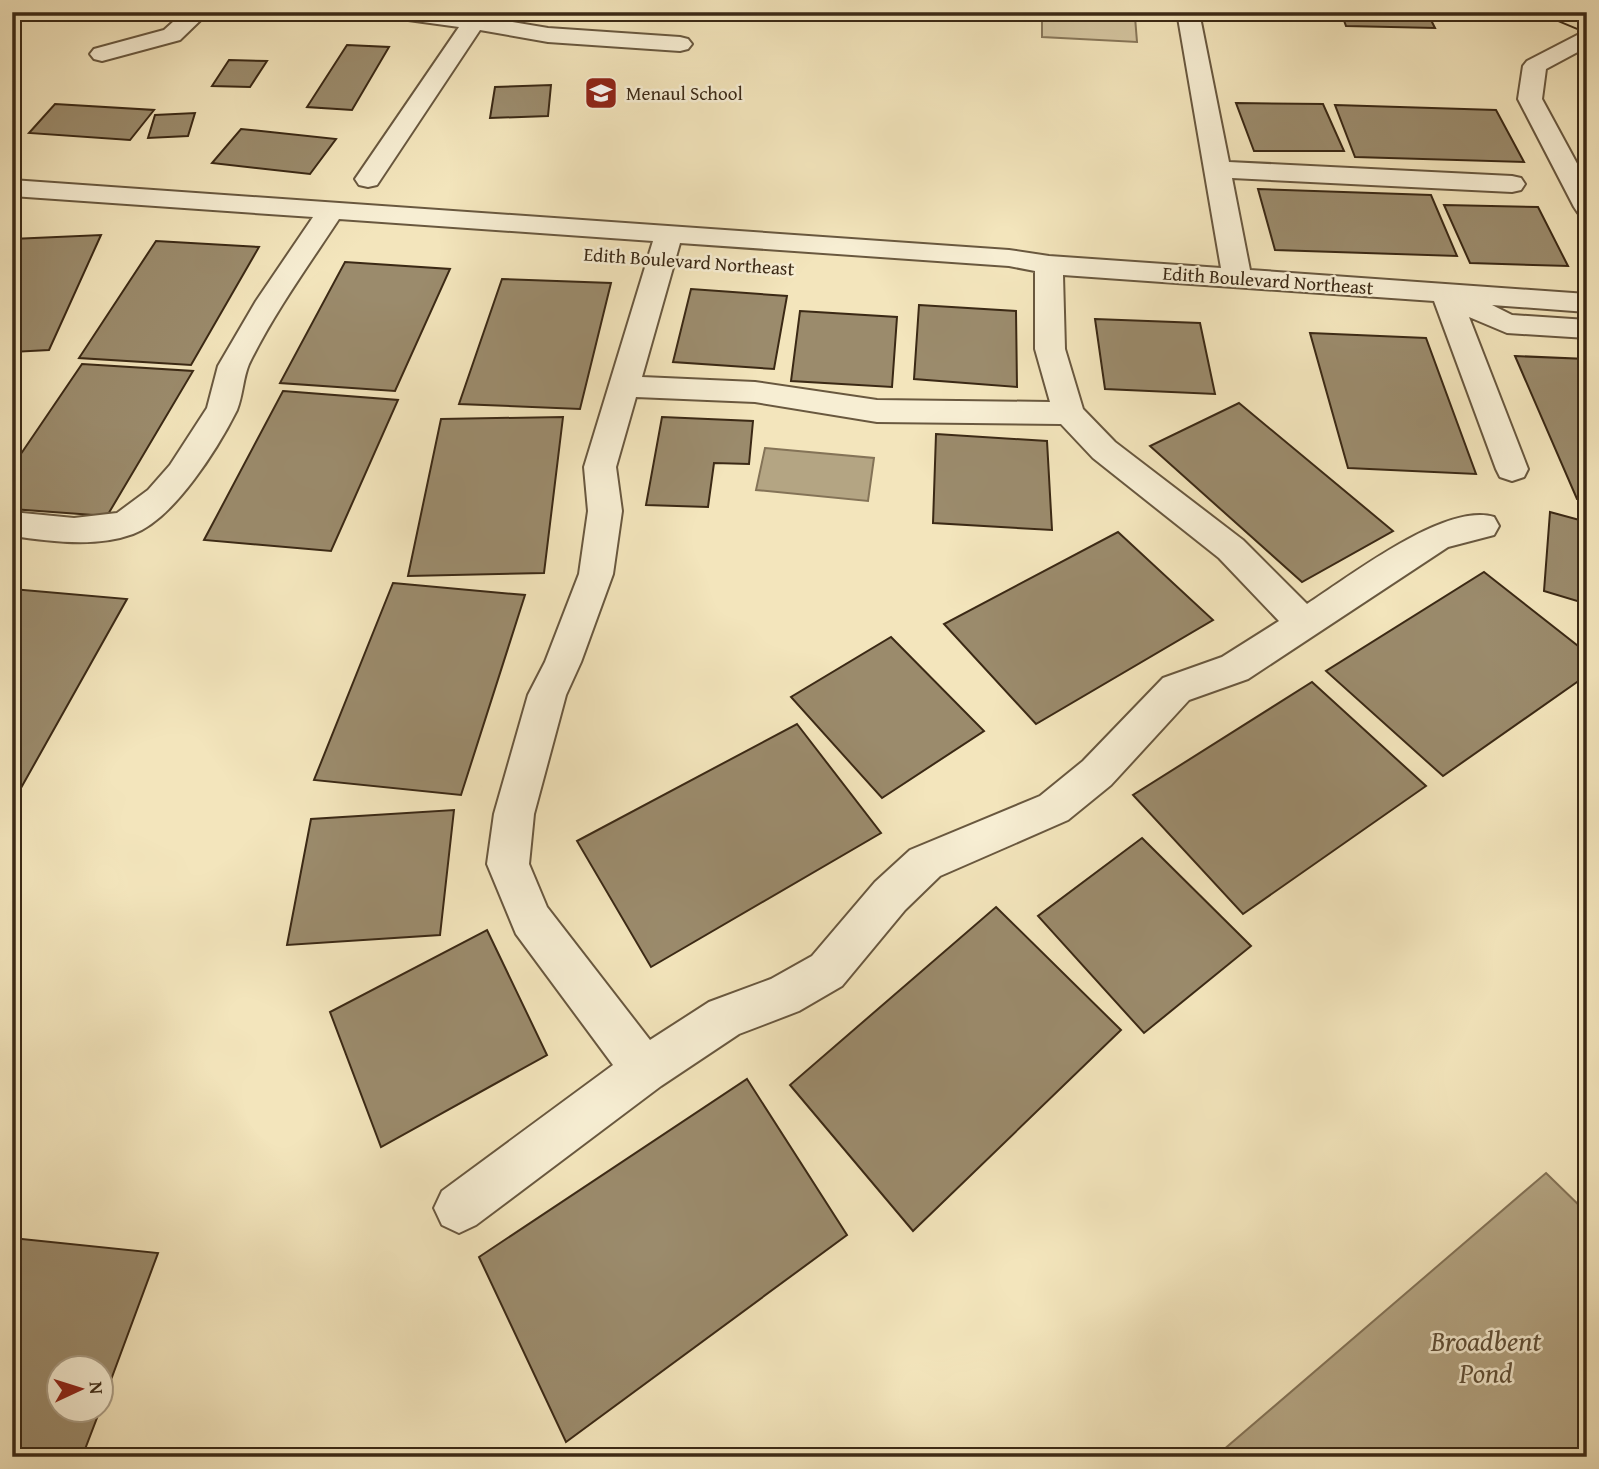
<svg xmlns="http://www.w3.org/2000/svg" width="1599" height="1469" viewBox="0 0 1599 1469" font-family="'Gentium Book Plus',serif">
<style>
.green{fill:#d4c5a0;stroke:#88775a;stroke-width:2}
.water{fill:#b4a583;stroke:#847357;stroke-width:2}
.building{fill:#9b8b6c;stroke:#3b2915;stroke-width:2}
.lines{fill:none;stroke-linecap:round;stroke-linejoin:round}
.minor-casing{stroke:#69583f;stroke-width:4}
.major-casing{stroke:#3b2915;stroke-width:4}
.minor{fill:#f7eed3;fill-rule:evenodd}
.major{fill:#f3e5bc;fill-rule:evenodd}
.labels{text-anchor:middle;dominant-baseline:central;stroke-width:5;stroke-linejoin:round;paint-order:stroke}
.far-poi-label{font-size:19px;fill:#3b2915;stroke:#f7eed3;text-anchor:start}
.far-street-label{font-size:19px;fill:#3b2915;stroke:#f7eed3}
.near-water-label{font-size:28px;font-style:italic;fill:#5f4e36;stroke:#f7eed3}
</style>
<rect width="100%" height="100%" fill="#f3e5bc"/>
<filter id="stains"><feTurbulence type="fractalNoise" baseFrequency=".00286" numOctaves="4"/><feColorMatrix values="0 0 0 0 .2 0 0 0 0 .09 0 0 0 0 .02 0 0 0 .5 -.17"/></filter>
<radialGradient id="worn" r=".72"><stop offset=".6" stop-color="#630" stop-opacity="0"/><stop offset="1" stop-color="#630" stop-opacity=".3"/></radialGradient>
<polygon class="green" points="1042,12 1135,17 1137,42 1042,37"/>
<g class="water">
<polygon points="765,448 874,458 868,501 756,490"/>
<polygon points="1546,1173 1587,1213 1587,1457 1215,1457"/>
</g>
<g class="building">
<polygon points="1341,12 1427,12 1435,28 1346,26"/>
<polygon points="347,45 389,47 352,110 307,107"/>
<polygon points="229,60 267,61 250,87 212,86"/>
<polygon points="551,85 548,116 490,118 495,87"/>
<polygon points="1236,103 1323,104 1344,151 1254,151"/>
<polygon points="55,104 154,110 130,140 29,133"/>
<polygon points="1335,105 1496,110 1524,162 1355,157"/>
<polygon points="195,113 188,136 148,138 155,115"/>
<polygon points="241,129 336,139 310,174 212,163"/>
<polygon points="1258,189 1431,195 1457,256 1275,250"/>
<polygon points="1444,205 1538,207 1568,266 1470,263"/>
<polygon points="101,235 49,350 12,352 12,239"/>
<polygon points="156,241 259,247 191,365 79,358"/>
<polygon points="345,262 450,269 395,391 280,383"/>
<polygon points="502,279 611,283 580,409 459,404"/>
<polygon points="691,289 787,296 774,369 673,362"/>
<polygon points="919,305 1016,311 1017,387 914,379"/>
<polygon points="800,311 897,317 892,387 791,381"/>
<polygon points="1095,319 1200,323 1215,394 1105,389"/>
<polygon points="1310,333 1426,338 1476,474 1348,468"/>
<polygon points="1515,356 1587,359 1587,499 1577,499"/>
<polygon points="82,364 193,371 107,516 12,509 12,467"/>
<polygon points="283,391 398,400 331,551 204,540"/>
<polygon points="1239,403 1393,531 1302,582 1150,446"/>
<polygon points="563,417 544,573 408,576 441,419"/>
<polygon points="662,417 753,421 749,464 714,463 708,507 646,505"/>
<polygon points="936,434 1047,441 1052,530 933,523"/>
<polygon points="1550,512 1587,522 1587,604 1544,591"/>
<polygon points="1118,532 1213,620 1036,724 944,624"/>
<polygon points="1484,572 1587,653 1587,675 1443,776 1326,671"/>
<polygon points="393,583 525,595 461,795 314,780"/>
<polygon points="12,589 127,599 12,804"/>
<polygon points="891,637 984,731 882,798 791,697"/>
<polygon points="1312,682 1426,786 1243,914 1133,795"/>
<polygon points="797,724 881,833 651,967 577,841"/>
<polygon points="454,810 440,935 287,945 311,819"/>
<polygon points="1142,838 1251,946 1144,1033 1038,916"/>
<polygon points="996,907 1121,1030 913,1231 790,1085"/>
<polygon points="487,930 547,1055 381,1147 330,1012"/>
<polygon points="747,1079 847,1235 566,1442 479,1257"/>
<polygon points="12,1238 158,1253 102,1404 102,1368 60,1368 60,1410 100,1410 82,1457 12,1457"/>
</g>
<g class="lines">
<defs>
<g id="minor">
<polygon points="184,12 209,12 180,40 102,61 94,59 90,54 94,49 164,30"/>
<polygon points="390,12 452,12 548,28 680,37 688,39 692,44 688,49 680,51 548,42 480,30 377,185 368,187 359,185 355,179 459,27 401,19 393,17"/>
<path d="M1177,12H1199L1229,162L1512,176L1521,178L1525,184L1521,190L1512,192L1232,178L1250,270L1587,294V312L1492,305L1512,315L1587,320V338L1507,333L1469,317L1528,469L1524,477L1512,481L1500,477L1496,469L1434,301L1063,275L1065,349L1083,409L1115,442L1243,540L1307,604C1349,577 1445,502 1494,517L1499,526L1494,535L1448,547L1248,679L1189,700L1111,785L1068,820L940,876L905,910L842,986L799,1011L739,1034L661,1086L476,1225L459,1233L442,1225L434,1208L442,1191L613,1065L516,934L487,864L494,814L528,695L545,662L579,574L588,511L584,467L653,241L339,219C308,266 274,313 249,364C243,378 243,395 237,410C218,448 174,519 133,534C94,548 52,541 12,536V512L74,518L117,513L148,490L170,465L207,408L218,366L256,301L313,217L12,196V180L1009,250L1049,256L1221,268ZM680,243L1009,266L1035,271V349L1050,402L877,400L755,382L642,377ZM636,397L755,402L877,422L1061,424L1093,458L1219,558L1279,621L1222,657L1163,678L1083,761L1040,796L910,850L875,882L812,956L771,979L709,1002L650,1040L547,907L529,864L534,814L566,695L581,662L613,574L622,511L616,467Z"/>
<polygon points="1587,30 1587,47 1546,69 1542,99 1587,182 1587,215 1578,213 1574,207 1518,99 1523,66 1527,61"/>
</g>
<polygon id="major" points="1548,12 1578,12 1587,16 1587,32 1551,17"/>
</defs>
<use href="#minor" class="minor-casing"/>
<use href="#major" class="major-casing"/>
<use href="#minor" class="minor"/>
<use href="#major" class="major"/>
</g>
<defs>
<symbol id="school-square" viewBox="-11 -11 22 22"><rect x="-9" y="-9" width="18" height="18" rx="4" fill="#8f2418" stroke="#f7eed3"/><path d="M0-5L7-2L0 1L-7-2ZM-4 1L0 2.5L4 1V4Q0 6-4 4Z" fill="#fff"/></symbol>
</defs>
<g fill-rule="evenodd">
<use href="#school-square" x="582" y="74" width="38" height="38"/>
</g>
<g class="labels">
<g class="far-poi-label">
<text x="626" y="93">Menaul School</text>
</g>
<g class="far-street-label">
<text transform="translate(689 261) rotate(4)">Edith Boulevard Northeast</text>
<text transform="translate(1268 280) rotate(4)">Edith Boulevard Northeast</text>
</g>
<g class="near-water-label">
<text x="1486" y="1340">Broadbent<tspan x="1486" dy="32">Pond</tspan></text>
</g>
</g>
<rect width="1599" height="1469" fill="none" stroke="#f3e5bc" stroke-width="42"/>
<rect x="14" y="14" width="1571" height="1441" fill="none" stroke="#3b2915" stroke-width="3.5"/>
<rect x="21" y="21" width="1557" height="1427" fill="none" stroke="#3b2915" stroke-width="2"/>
<g transform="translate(80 1389) rotate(86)"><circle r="33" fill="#f7eed3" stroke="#ac9f87" stroke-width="2"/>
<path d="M0-5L12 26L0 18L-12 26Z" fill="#8f2418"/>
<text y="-10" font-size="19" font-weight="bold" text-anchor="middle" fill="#3b2915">N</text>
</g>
<rect width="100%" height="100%" filter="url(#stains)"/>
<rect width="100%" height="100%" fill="url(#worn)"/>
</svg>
